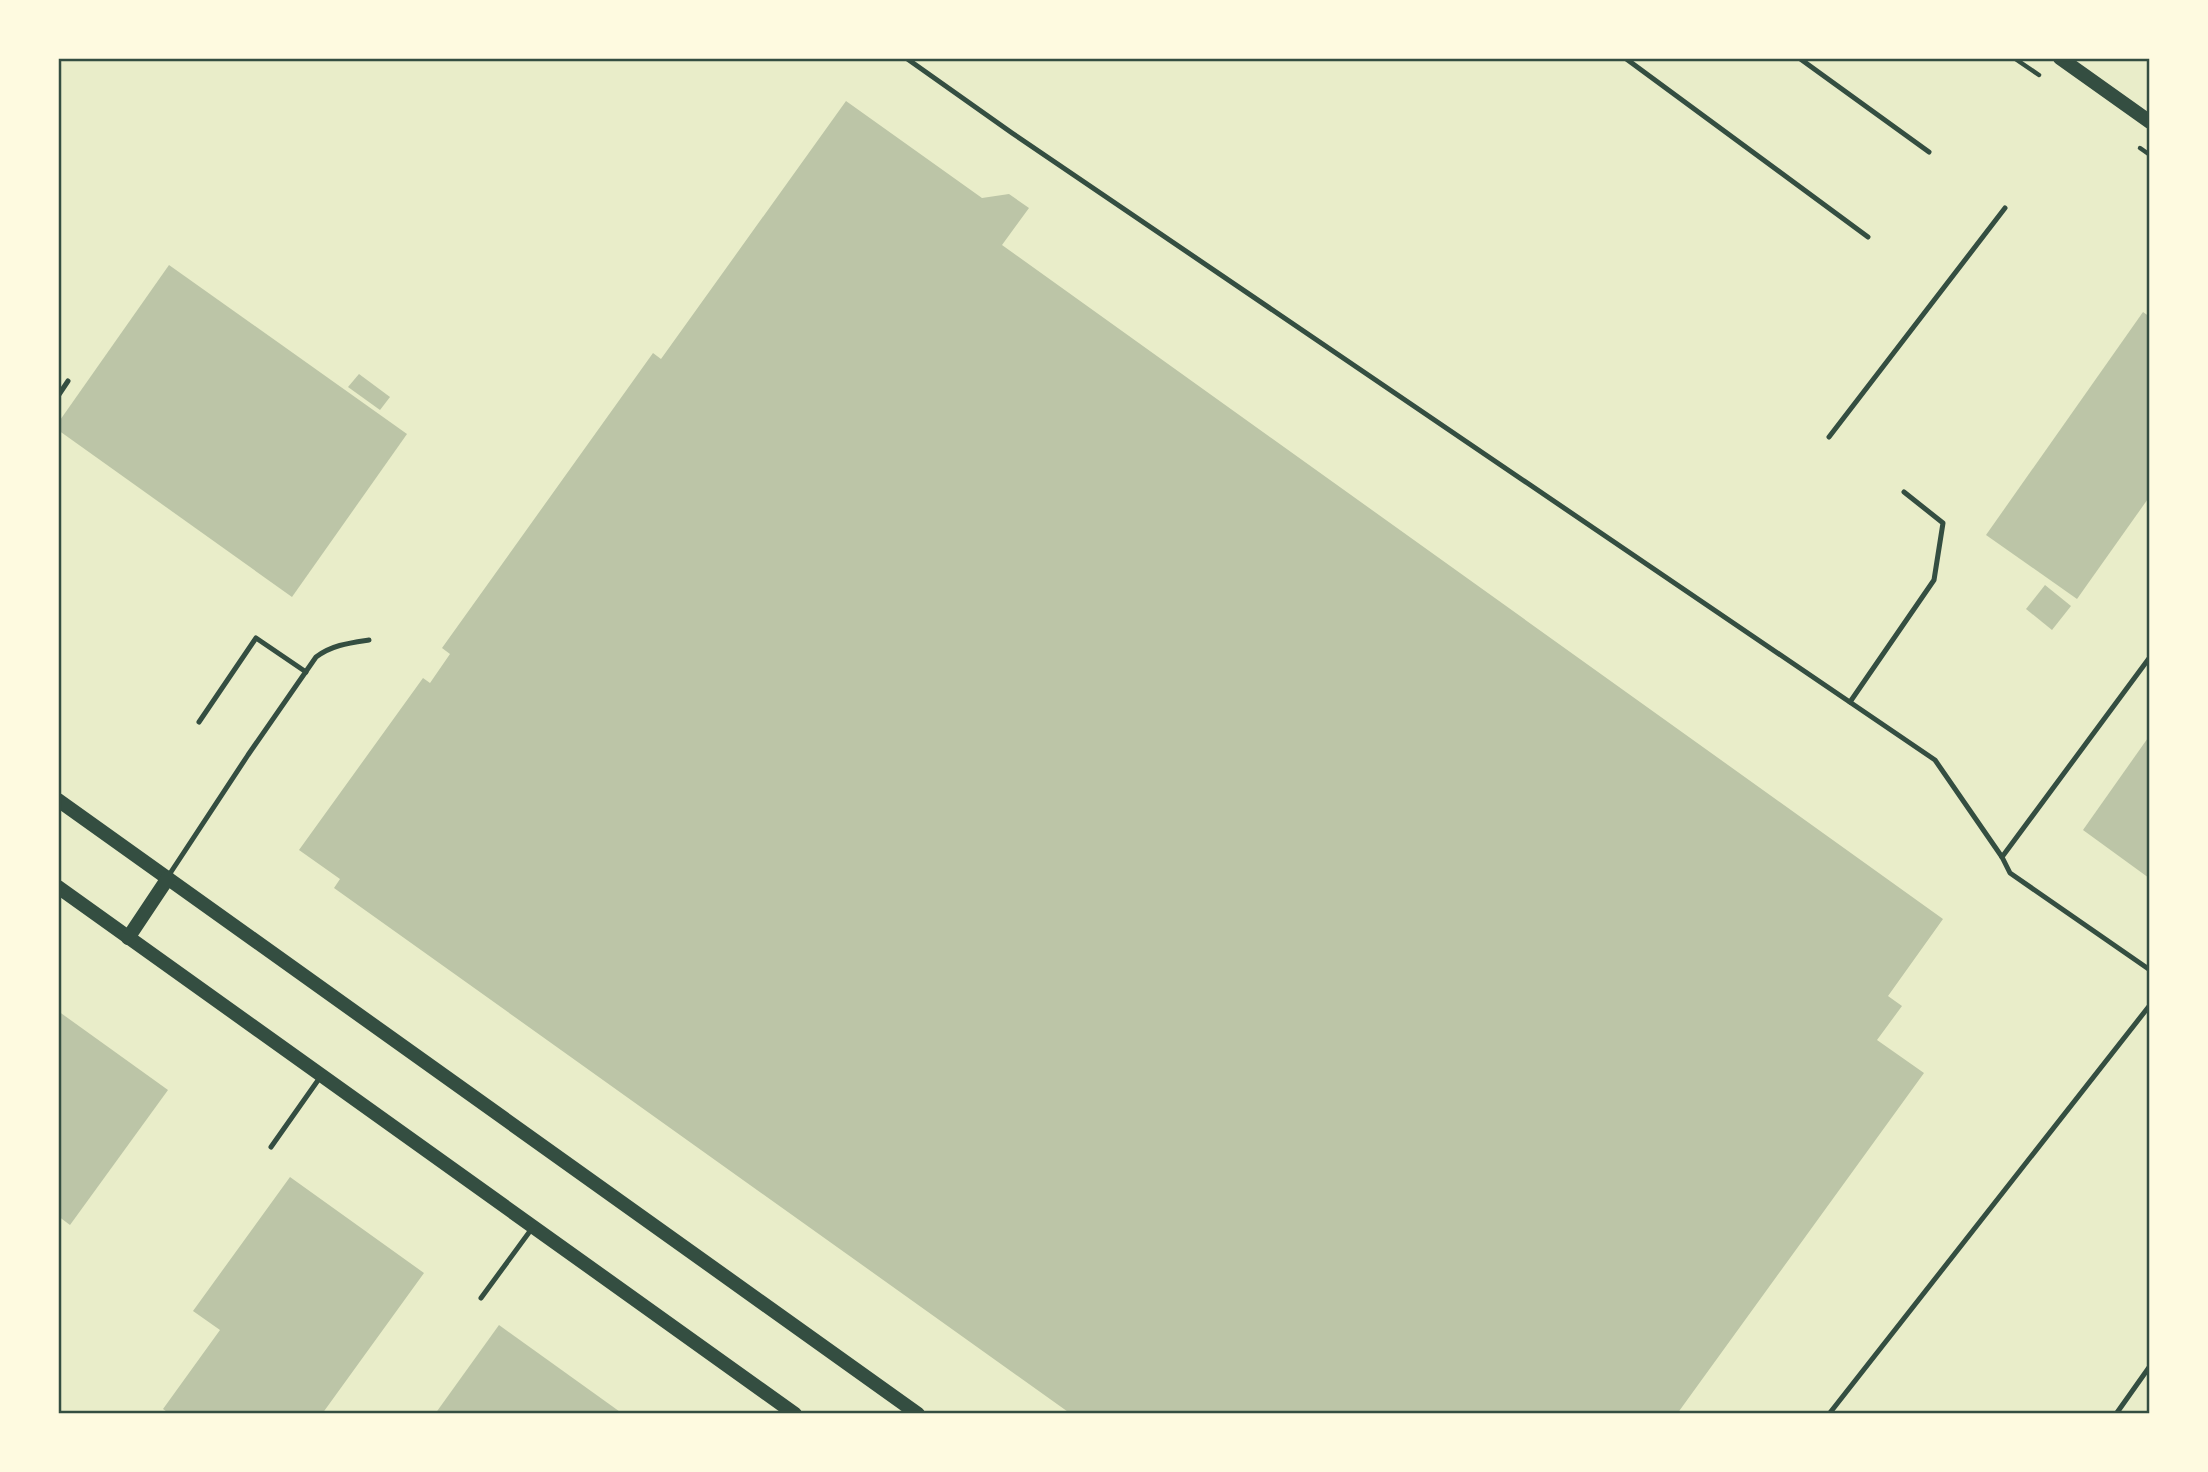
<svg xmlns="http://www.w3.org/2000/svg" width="2208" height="1472" viewBox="0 0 2208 1472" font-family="Literata,serif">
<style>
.building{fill:#bcc5a7}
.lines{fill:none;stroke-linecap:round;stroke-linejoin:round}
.path{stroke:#344e41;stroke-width:4.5}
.service{stroke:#344e41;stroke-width:5}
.secondary{stroke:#344e41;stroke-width:14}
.neatline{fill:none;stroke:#344e41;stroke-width:2.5}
</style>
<rect width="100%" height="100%" fill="#e9edc9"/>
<g class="building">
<polygon points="846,101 982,198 1009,194 1029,208 1002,245 1943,919 1888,996 1902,1006 1877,1040 1924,1073 1677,1414 1071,1414 334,888 340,879 299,850 423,678 430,683 450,654 442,648 653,353 661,359"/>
<polygon points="169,265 407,434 292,597 58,430 58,423"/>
<polygon points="2143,312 2150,317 2150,496 2077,599 1986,535"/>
<polygon points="359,374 390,397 380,410 348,387"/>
<polygon points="2045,585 2071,606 2052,630 2026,609"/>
<polygon points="2150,735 2150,876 2149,878 2083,830"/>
<polygon points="58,1011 168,1090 70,1225 58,1216"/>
<polygon points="290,1177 424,1273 322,1414 170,1414 163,1409 220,1330 193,1311"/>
<polygon points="499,1325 623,1414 435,1414"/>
</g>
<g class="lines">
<g class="path">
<polyline points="2014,58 2039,75"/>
<polyline points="2140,148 2150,155"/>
</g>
<g class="service">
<polyline points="906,58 1012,133 1935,760 2002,857 2010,873 2150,970"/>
<polyline points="1625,58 1868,237"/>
<polyline points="1799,58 1929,152"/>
<polyline points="58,396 68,381"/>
<polyline points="1829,437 2005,208"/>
<polyline points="1850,702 1934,580 1943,523 1904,492"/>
<polyline points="199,722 256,638 306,672"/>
<polyline points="2002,857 2150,657"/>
<path d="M169,875L248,755L316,657C332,645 349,643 369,640"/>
<polyline points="271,1147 321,1076"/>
<polyline points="481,1298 533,1227"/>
<polyline points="1829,1414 2150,1005"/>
<polyline points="2116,1414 2150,1366"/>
</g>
<g class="secondary">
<polyline points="2060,58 2150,122"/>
<polyline points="58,800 918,1414"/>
<polyline points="58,887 795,1414"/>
<polyline points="128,938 168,878"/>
</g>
</g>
<rect width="2208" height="1472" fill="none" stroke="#fefae0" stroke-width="119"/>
<rect x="60" y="60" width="2088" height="1352" class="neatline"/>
</svg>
